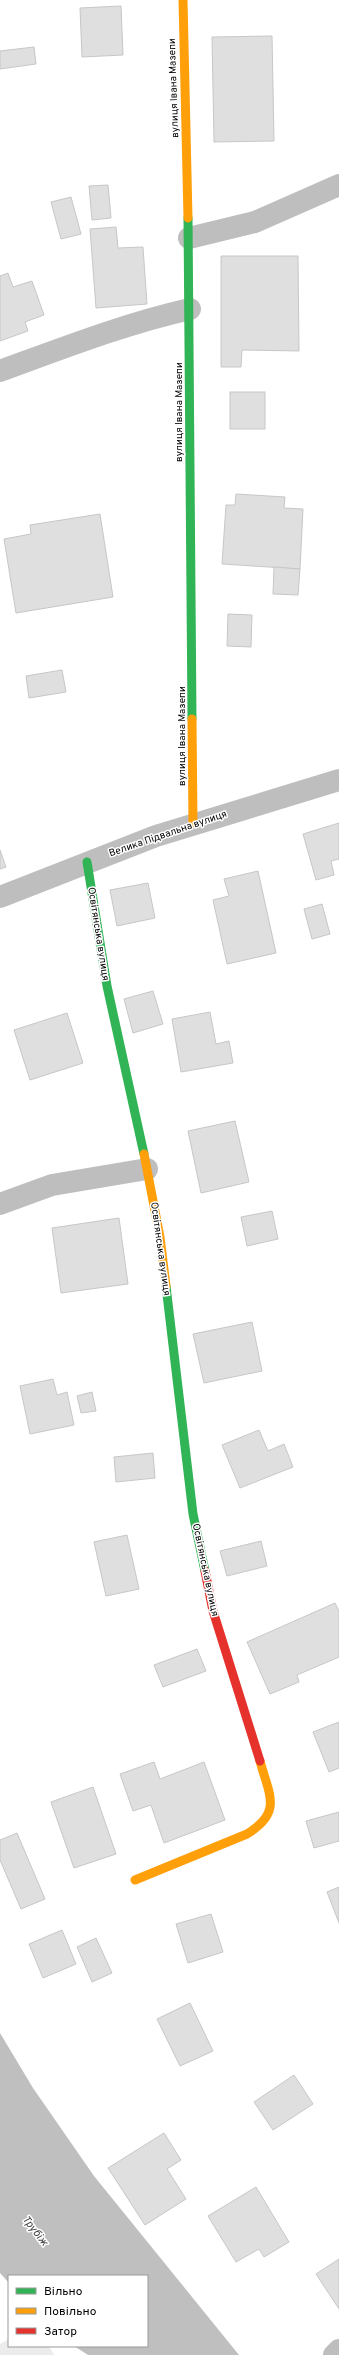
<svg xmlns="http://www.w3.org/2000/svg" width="339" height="2355" viewBox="0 0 339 2355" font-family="Overpass,sans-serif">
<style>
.green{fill:#ececec}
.water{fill:#bfbfbf}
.building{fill:#dfdfdf;stroke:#c7c7c7}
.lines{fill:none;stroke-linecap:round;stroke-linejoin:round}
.street{stroke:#bebebe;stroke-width:22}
.fast{stroke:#30b455;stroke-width:9}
.slow{stroke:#ff9f0a;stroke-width:9}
.jam{stroke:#e5322d;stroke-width:9}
.labels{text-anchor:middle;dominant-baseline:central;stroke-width:3;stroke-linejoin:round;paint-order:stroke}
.street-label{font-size:10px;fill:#000;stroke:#fff}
.water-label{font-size:11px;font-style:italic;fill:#444;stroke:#fff}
</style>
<rect width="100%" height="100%" fill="#fff"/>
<polygon class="green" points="9,2339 9,2346 49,2346 54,2355 0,2355 0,2344"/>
<polygon class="water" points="0,2033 33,2088 94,2176 239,2355 88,2355 74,2346 147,2346 147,2276 9,2276 9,2283 0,2273"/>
<g class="building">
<polygon points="121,6 123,55 82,57 80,8"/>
<polygon points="272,36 274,141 214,142 212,37"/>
<polygon points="34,47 36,64 0,69 0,51"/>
<polygon points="108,185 111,218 92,220 89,186"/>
<polygon points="71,197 81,234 61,239 51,202"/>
<polygon points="116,227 118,248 143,247 147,304 96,308 90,229"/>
<polygon points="221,256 298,256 299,351 242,350 241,367 221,367"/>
<polygon points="8,273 13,287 32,281 44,315 25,322 28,331 0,341 0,276"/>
<rect x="230" y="392" width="35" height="37"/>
<polygon points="236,494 285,497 284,508 303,509 300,569 222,564 226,505 235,505"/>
<polygon points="100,514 113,597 16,613 4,539 31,534 30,525"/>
<polygon points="274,567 300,569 298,595 273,594"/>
<polygon points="228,614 252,615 251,647 227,646"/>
<polygon points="62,670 66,692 29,698 26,676"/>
<polygon points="339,823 339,859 331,861 334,875 316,880 303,834"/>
<polygon points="0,850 6,867 0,869"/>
<polygon points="258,871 276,953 227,964 213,900 229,896 224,879"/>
<polygon points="148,883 155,918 117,926 110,890"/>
<polygon points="322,904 330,934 312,939 304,909"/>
<polygon points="153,991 163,1024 133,1033 124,999"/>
<polygon points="210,1012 216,1044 229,1041 233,1063 181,1072 172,1019"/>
<polygon points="67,1013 83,1063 30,1080 14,1030"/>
<polygon points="235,1121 249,1182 201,1193 188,1131"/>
<polygon points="272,1211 278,1239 247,1246 241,1217"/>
<polygon points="119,1218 128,1284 61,1293 52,1228"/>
<polygon points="252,1322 262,1371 204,1383 193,1334"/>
<polygon points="53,1379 57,1395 67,1392 74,1425 30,1434 20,1386"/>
<polygon points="92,1392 96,1411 81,1413 77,1396"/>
<polygon points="259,1430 268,1451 284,1444 293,1467 240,1488 222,1445"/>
<polygon points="153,1453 155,1478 116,1482 114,1457"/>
<polygon points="127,1535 139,1589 106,1596 94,1542"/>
<polygon points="261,1541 267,1566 227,1576 220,1551"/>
<polygon points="335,1603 339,1611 339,1657 297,1675 299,1682 270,1694 247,1642"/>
<polygon points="197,1649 206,1671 163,1687 154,1665"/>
<polygon points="339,1722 339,1768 329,1772 313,1732"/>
<polygon points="154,1762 160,1779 204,1762 225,1820 164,1843 151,1805 133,1811 120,1774"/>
<polygon points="93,1787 116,1854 74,1868 51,1802"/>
<polygon points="339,1812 339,1841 314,1848 306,1821"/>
<polygon points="17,1833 45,1899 21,1909 0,1860 0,1840"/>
<polygon points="339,1887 339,1923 327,1892"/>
<polygon points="211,1914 223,1952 188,1963 176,1924"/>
<polygon points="62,1930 76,1964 43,1978 29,1944"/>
<polygon points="96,1938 112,1973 92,1982 77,1947"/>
<polygon points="190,2003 213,2051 180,2066 157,2019"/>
<polygon points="294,2075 313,2104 273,2130 254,2102"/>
<polygon points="164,2133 181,2160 167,2169 186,2199 145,2225 108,2168"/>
<polygon points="256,2187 289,2242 264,2257 259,2249 236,2262 208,2216"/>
<polygon points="339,2259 339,2309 316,2274"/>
</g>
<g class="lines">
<g class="street">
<polyline points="189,238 255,222 339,185"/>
<path d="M0,371C63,348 124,324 190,309"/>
<polyline points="0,897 156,836 339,780"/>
<polyline points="0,1204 52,1185 147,1169"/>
<polyline points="334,2355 339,2350"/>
</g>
<g class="fast">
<polyline points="188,218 192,719"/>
<polyline points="87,862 107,986 144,1154"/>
<polyline points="166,1286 193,1514 205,1571"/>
</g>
<g class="slow">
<polyline points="183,0 188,218"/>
<polyline points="192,719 193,823"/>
<polyline points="144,1154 160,1237 166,1286"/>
<path d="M135,1880L247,1834C283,1812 269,1795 260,1761"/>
</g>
<polyline class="jam" points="205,1571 213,1611 260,1761"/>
</g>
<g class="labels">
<g class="street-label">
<text transform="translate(174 88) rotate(-92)">вулиця Івана Мазепи</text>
<text transform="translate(179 412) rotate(-90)">вулиця Івана Мазепи</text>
<text transform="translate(182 736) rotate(-90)">вулиця Івана Мазепи</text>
<text transform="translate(168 834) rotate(-19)">Велика Підвальна вулиця</text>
<text transform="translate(98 934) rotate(81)">Освітянська вулиця</text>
<text transform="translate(160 1249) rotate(82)">Освітянська вулиця</text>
<text transform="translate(205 1570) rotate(78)">Освітянська вулиця</text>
</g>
<g class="water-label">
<text transform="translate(35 2231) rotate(52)">Трубіж</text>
</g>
</g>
<rect x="8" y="2275" width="140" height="72" fill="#ffffff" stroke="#999999"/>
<rect x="16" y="2288" width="20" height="6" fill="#30b455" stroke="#999999"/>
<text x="44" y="2295" font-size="12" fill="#000000">Вільно</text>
<rect x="16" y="2308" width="20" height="6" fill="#ff9f0a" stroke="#999999"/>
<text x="44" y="2315" font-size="12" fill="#000000">Повільно</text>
<rect x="16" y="2328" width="20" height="6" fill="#e5322d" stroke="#999999"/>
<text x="44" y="2335" font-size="12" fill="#000000">Затор</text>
</svg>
